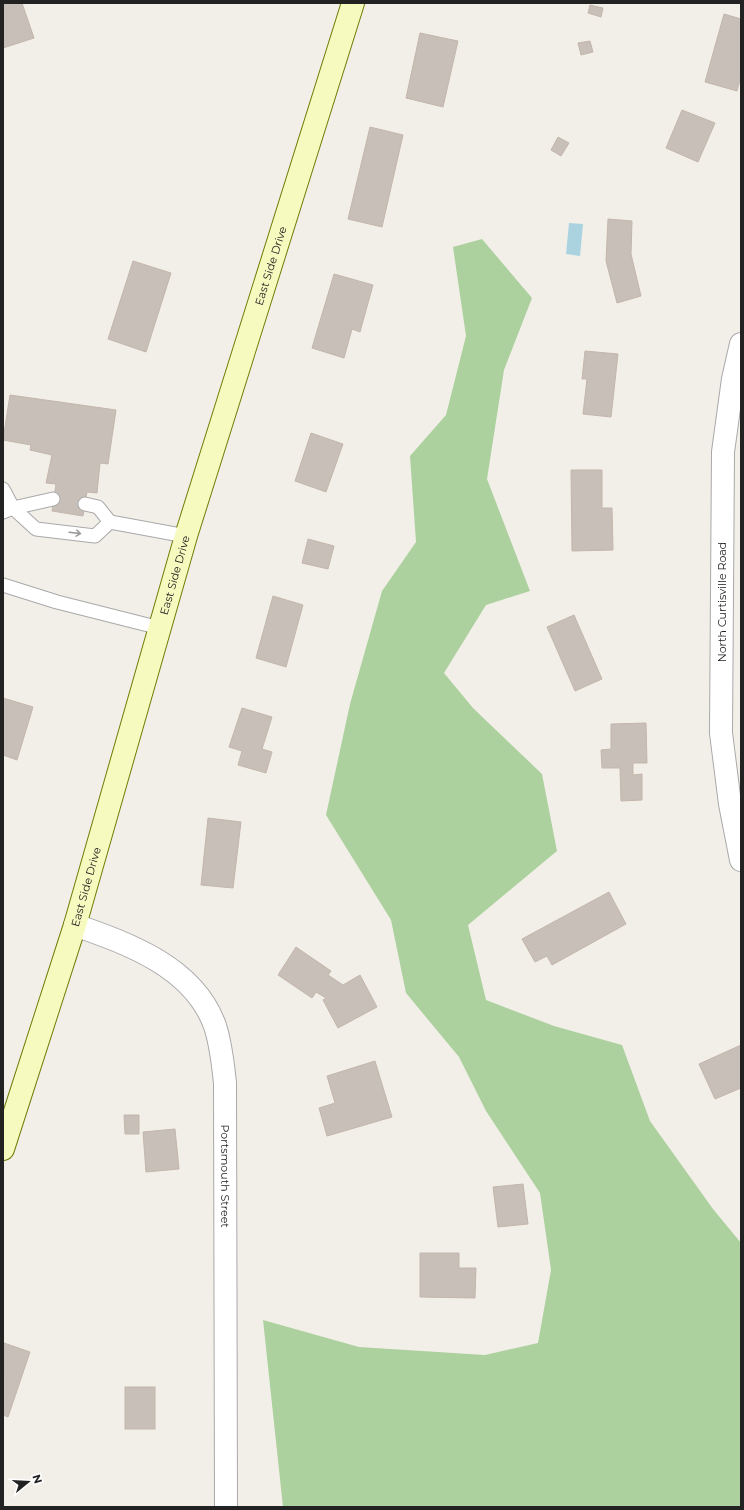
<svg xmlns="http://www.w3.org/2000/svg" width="744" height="1510" viewBox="0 0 744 1510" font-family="Montserrat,sans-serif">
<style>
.forest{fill:#add19e}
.water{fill:#aad3df}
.building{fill:#c7bfb8;stroke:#c4b6ab}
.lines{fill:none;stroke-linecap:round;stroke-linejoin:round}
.service-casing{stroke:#a9a9a9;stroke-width:15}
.minor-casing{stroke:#a9a9a9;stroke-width:24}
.tertiary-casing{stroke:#a9a9a9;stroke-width:24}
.secondary-casing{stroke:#707d05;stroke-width:24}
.service{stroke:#fff;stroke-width:13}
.minor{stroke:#fff;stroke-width:22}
.tertiary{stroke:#fff;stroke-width:22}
.secondary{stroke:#f7fabf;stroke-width:22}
.oneway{stroke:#9c9c9c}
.labels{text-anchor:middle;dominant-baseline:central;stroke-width:3;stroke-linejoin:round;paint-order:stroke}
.street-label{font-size:11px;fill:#222;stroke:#fff}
</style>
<rect width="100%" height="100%" fill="#f2efe9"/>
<polygon class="forest" points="482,239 532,298 504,370 487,479 530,591 486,605 444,673 473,708 542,774 557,851 468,925 486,1000 554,1026 622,1045 650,1121 713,1209 741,1243 741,1507 283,1507 263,1320 359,1347 485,1355 538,1343 551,1270 540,1193 486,1111 459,1057 406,993 391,920 326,815 350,704 382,591 416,542 410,456 446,415 466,336 453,247"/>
<polygon class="water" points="569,223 583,224 580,256 566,254"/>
<g class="building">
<polygon points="3,3 22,3 34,38 3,48"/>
<polygon points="590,5 603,8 601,17 588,13"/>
<polygon points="724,14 741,19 741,76 737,91 705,82"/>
<polygon points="420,33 458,41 443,107 406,98"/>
<polygon points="590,41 593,52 581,55 578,43"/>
<polygon points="682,110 715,123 698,162 666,148"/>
<polygon points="370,127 403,135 382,227 348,219"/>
<polygon points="558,137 569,143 561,156 551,150"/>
<polygon points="608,219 632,221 631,254 641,296 617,303 606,261"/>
<polygon points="133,261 171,273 146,352 108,339"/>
<polygon points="334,274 373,285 360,332 352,329 344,358 312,348"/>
<polygon points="585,351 618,354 611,417 583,414 587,379 582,379"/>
<polygon points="10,395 116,410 108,464 100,463 97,493 87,492 83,516 52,511 56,484 46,483 52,455 30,450 31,445 3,440"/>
<polygon points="311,433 343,444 326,492 295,481"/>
<polygon points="571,470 602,470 602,508 612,508 613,550 572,551"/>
<polygon points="308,539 334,546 328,569 302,563"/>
<polygon points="273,596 303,605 286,667 256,658"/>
<polygon points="574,615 602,679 575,691 547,627"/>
<polygon points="3,698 33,707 17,760 3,755"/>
<polygon points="242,708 272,717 262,749 272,752 266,773 238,765 242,751 229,747"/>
<polygon points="646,723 647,763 633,763 633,775 642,774 642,800 621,801 620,768 602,768 601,750 611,749 611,724"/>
<polygon points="208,818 241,822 233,888 201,885"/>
<polygon points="609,892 626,924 552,965 547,956 535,962 522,939"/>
<polygon points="296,947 331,971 328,975 343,985 360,975 377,1007 338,1028 323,1000 326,998 316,992 312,998 278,975"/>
<polygon points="741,1045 741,1088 715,1099 699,1064"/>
<polygon points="375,1061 392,1117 327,1136 319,1108 335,1103 327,1076"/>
<polygon points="124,1115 139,1115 139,1134 125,1134"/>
<polygon points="175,1129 179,1169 146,1172 143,1132"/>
<polygon points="523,1184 528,1224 498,1227 493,1187"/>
<polygon points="420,1253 459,1253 459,1268 476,1268 475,1298 420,1297"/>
<polygon points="4,1343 30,1352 8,1417 3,1415"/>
<rect x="125" y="1387" width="30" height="42"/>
</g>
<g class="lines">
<defs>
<g id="service">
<polyline points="3,489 13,508 3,512"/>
<polyline points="53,499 13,508 36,529 95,536 110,522 98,507 85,504"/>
<polyline points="110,522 186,536"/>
<polyline points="3,585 57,602 160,628"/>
</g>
<polyline id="minor" points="741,344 733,379 723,452 721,733 730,804 741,860"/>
<g id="tertiary">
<path id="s1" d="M75,925C129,944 194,967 215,1026C221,1044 223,1064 225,1083L226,1507"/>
</g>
<g id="secondary">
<path id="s2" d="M3,1149L75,925L186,536L353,3"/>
</g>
</defs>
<use href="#service" class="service-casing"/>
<use href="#minor" class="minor-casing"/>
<use href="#tertiary" class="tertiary-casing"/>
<use href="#secondary" class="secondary-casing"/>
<use href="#service" class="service"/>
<use href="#minor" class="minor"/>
<use href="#tertiary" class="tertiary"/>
<use href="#secondary" class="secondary"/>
</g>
<defs><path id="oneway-shaft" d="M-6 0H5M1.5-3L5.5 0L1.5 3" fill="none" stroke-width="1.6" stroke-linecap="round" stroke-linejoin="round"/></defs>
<use class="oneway" href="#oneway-shaft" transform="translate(75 533) rotate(7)"/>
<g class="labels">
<g class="street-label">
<text stroke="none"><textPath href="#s2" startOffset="923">East Side Drive</textPath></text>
<text stroke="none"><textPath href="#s2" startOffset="599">East Side Drive</textPath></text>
<text transform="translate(722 602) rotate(-90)">North Curtisville Road</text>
<text stroke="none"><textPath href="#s2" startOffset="275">East Side Drive</textPath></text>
<text stroke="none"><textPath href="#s1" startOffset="330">Portsmouth Street</textPath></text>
</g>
</g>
<rect width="744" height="1510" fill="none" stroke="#222222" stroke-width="8"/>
<g transform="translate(28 1482) rotate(72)" stroke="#ffffff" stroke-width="3" paint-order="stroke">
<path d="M0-3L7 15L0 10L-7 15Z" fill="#222222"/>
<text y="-6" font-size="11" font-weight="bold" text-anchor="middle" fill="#222222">N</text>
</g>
</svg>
